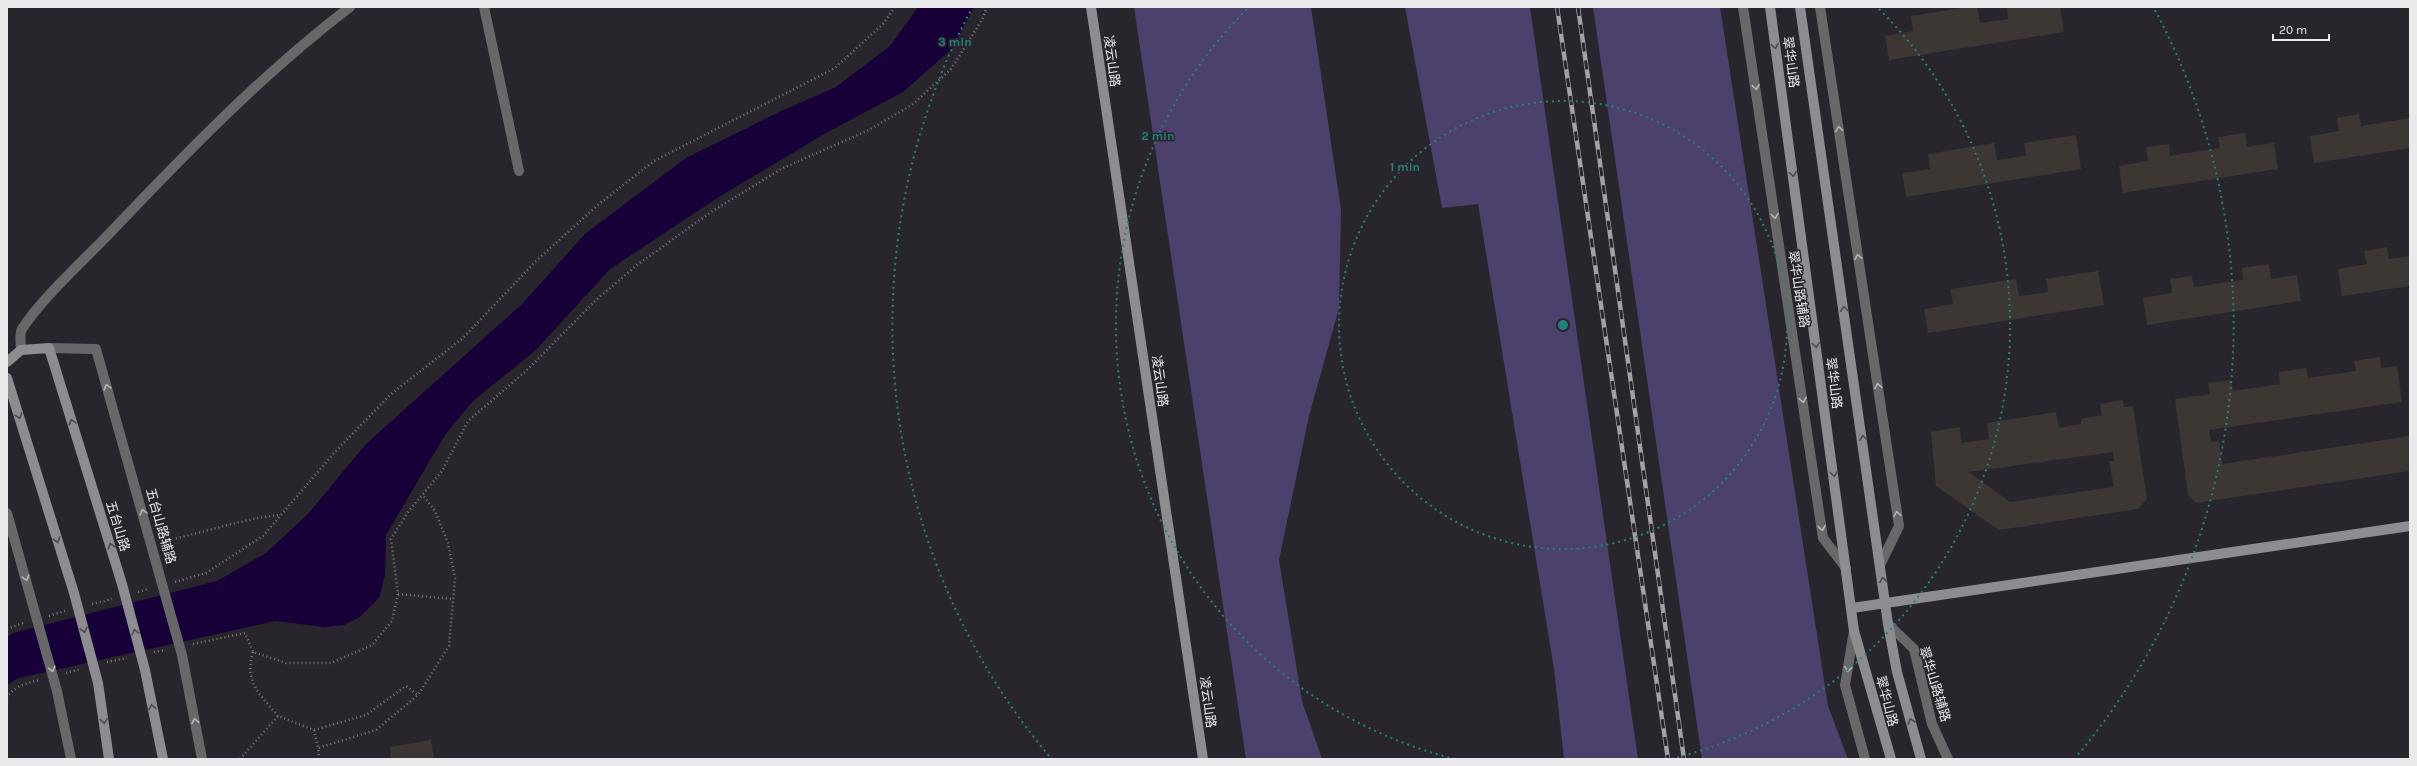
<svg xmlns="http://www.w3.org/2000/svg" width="2417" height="766" viewBox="0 0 2417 766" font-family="Karla,'Noto Sans SC',sans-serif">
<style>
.green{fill:#4c406c}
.water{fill:#180038}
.building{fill:#3c3732;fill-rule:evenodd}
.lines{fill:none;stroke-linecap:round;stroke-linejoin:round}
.path{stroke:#7c7b7f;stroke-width:2.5;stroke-dasharray:1 3;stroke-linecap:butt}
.street{stroke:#68686b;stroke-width:10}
.secondary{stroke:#8d8c91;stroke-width:10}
.rail-casing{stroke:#a3a2a6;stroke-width:4.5}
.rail{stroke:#28262c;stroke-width:3;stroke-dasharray:9;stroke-linecap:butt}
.oneway{stroke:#4b4a4f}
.oneway2{stroke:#b6b6b9}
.ring{fill:none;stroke:#25827b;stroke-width:2;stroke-dasharray:2 4}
.labels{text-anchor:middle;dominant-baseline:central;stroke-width:3;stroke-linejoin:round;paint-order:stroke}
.street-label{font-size:13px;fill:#eaeaed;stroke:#28262c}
.centre{fill:#25827b;stroke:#28262c;stroke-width:2}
.ring-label{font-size:12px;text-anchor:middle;font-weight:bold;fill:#25827b;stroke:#28262c;stroke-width:3;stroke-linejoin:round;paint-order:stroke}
</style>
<rect width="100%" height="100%" fill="#28262c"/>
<g class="green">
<polygon points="1134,7 1311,7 1341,210 1339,308 1309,416 1279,560 1302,701 1322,759 1246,759"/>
<polygon points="1405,7 1530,7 1638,759 1564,759 1554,669 1478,204 1442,208"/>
<polygon points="1593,7 1720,7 1828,706 1848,759 1702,759"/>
</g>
<polygon class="water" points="918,7 974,7 952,49 903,92 826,133 722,195 610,269 536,350 473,401 445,435 386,535 385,575 379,598 360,617 344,625 325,627 275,621 19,678 7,685 7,637 13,633 217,581 266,553 308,514 366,444 523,303 585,234 686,158 779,112 836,87 890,46"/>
<g class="building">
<polygon points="1968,7 1977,7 1980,23 2008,19 2007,7 2060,7 2064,32 1889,60 1885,36 1913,31 1911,16"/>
<polygon points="2359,114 2361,126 2410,118 2410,148 2314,163 2310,136 2339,131 2337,118"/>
<polygon points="2245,133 2247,147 2274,143 2278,169 2123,193 2119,166 2148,161 2146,147 2169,144 2170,156 2220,148 2218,137"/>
<polygon points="2076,135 2081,169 1906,197 1902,173 1930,169 1928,154 1994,143 1997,160 2026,156 2024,143"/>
<polygon points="2387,247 2389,259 2410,256 2410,286 2342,296 2338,269 2367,264 2364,251"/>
<polygon points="2269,264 2271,279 2297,275 2301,301 2147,325 2143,298 2172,293 2170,279 2192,276 2194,287 2243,280 2242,268"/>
<polygon points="2098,271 2104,305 1928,333 1924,309 1953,304 1950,289 2016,279 2019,296 2048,292 2046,279"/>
<polygon points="2380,357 2381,368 2397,366 2402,402 2209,430 2211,442 2219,441 2222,464 2410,436 2410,471 2196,503 2188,495 2175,399 2210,394 2208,383 2231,380 2233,391 2280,384 2279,372 2306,368 2308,378 2356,371 2354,361"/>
<path d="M2123,400L2124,407L2133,406L2147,499L2138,509L1999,530L1936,486L1931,432L1960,427L1961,443L1989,439L1987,423L2056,412L2059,428L2081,424V419L2102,415L2100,404ZM2113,452L2114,461H2109L2114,487L2010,502L1969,472Z"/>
<polygon points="431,740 434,759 391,759 390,747"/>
</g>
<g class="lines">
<g class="path">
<path d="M164,541C204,533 240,519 280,515"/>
<polyline points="175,582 206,573 263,536 334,453 391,394 463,338 536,261 599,204 654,161 835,68 883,24 895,7"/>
<polyline points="138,592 148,589"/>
<polyline points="398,594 453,599"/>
<polyline points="92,604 112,599"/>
<polyline points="49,616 65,611"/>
<polyline points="7,629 23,623"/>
<polyline points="193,644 245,633 253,652 286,663 331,663 372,645 392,621 398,594 391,539 408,512 442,471 468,421 526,371 596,300 637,265 711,212 783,168 867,131 912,105 951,69 982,20 987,7"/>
<polyline points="154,652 166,650"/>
<path d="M253,652C244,683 260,694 278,716"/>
<polyline points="107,662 127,658"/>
<polyline points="66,673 81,669"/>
<path d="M7,698C13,686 27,683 40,680"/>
<polyline points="314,730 318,748"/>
<polyline points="240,759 278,716 314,730 366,715 406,686 418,695"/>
<polyline points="319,759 318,748 376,730 418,695 449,646 455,578 448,543 435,511 423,495"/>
</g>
<g class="street">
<polyline points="484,7 519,171"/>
<polyline points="1743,7 1823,538 1846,568"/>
<polyline points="1820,7 1899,526 1881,563"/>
<polyline points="49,348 96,349 182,655 202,759"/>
<path d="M21,350C21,344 19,334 22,329C43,297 81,263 108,235C184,155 262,74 350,7"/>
<polyline points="7,513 57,691 71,759"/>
<polyline points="1888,624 1914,649 1932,724 1948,759"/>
<polyline points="1854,631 1845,685 1865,759"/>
</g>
<g class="secondary">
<polyline points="1091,7 1203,759"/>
<polyline points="1770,7 1854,631 1891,759"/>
<polyline points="1800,7 1888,624 1897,672 1921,759"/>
<polyline points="7,362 21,350 49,348 122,584 145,670 163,759"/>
<polyline points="7,378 74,593 98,683 109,759"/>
<polyline points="1852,608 2410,526"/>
</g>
<defs>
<g id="rail">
<polyline points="1557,7 1668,759"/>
<polyline points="1578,7 1684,759"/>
</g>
</defs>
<use href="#rail" class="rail-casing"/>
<use href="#rail" class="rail"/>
</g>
<defs><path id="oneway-chevron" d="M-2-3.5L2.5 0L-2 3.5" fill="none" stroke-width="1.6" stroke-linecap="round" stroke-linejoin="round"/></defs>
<g class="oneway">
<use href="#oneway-chevron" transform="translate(1775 46) rotate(82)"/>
<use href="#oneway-chevron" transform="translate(1793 174) rotate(82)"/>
<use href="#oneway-chevron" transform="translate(1844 309) rotate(-98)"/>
<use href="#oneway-chevron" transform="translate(1816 345) rotate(82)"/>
<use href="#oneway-chevron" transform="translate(19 416) rotate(73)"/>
<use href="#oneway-chevron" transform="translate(72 422) rotate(-107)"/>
<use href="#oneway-chevron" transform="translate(1863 438) rotate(-98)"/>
<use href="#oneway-chevron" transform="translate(1834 474) rotate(82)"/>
<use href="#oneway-chevron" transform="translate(57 540) rotate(73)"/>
<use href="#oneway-chevron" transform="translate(111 546) rotate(-107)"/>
<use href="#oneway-chevron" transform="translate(1883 580) rotate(-98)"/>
<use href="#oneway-chevron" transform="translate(84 630) rotate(75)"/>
<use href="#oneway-chevron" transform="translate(135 632) rotate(-105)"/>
<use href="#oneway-chevron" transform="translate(152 707) rotate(-101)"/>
<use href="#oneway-chevron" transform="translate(104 721) rotate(82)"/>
<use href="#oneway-chevron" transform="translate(1911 721) rotate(-106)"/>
</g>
<g class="oneway2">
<use href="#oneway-chevron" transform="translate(1756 87) rotate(81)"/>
<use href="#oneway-chevron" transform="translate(1839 129) rotate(-99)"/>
<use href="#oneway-chevron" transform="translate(1775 216) rotate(81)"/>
<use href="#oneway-chevron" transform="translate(1858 257) rotate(-99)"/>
<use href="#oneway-chevron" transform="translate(1878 386) rotate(-99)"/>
<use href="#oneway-chevron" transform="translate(107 387) rotate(-106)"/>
<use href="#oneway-chevron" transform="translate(1803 400) rotate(81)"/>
<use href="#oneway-chevron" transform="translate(143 512) rotate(-106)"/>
<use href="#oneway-chevron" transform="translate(1897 514) rotate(-99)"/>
<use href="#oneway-chevron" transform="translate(1822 528) rotate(81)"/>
<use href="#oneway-chevron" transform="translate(26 578) rotate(73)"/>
<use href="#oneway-chevron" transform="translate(52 669) rotate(75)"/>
<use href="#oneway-chevron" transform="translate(1848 669) rotate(99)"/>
<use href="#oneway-chevron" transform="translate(195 721) rotate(-101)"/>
</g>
<g class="ring">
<circle cx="1563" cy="325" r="224"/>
<path d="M1455 759A447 447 0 0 1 1247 9M1879 9A447 447 0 0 1 1671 759"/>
<path d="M1049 756A671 671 0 0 1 971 10M2155 10A671 671 0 0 1 2077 756"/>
</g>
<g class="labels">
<g class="street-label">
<text transform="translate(1112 61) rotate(82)">凌云山路</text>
<text transform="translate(1791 62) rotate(82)">翠华山路</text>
<text transform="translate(1799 289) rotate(81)">翠华山路辅路</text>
<text transform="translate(1160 381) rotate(82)">凌云山路</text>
<text transform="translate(1834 383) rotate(82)">翠华山路</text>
<text transform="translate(118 526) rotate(73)">五台山路</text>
<text transform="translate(161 526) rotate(74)">五台山路辅路</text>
<text transform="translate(1935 684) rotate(73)">翠华山路辅路</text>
<text transform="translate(1887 701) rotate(75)">翠华山路</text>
<text transform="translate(1208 702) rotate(82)">凌云山路</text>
</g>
</g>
<circle cx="1563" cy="325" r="6" class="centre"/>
<g class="ring-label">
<text x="955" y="46">3 min</text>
<text x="1158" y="140">2 min</text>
<text x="1405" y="171">1 min</text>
</g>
<rect width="2417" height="766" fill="none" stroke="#eaeaed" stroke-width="16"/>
<path d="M2273 34v6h56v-6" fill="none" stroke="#eaeaed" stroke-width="2"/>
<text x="2279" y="34" font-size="12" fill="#eaeaed" stroke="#28262c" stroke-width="3" paint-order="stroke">20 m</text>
</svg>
